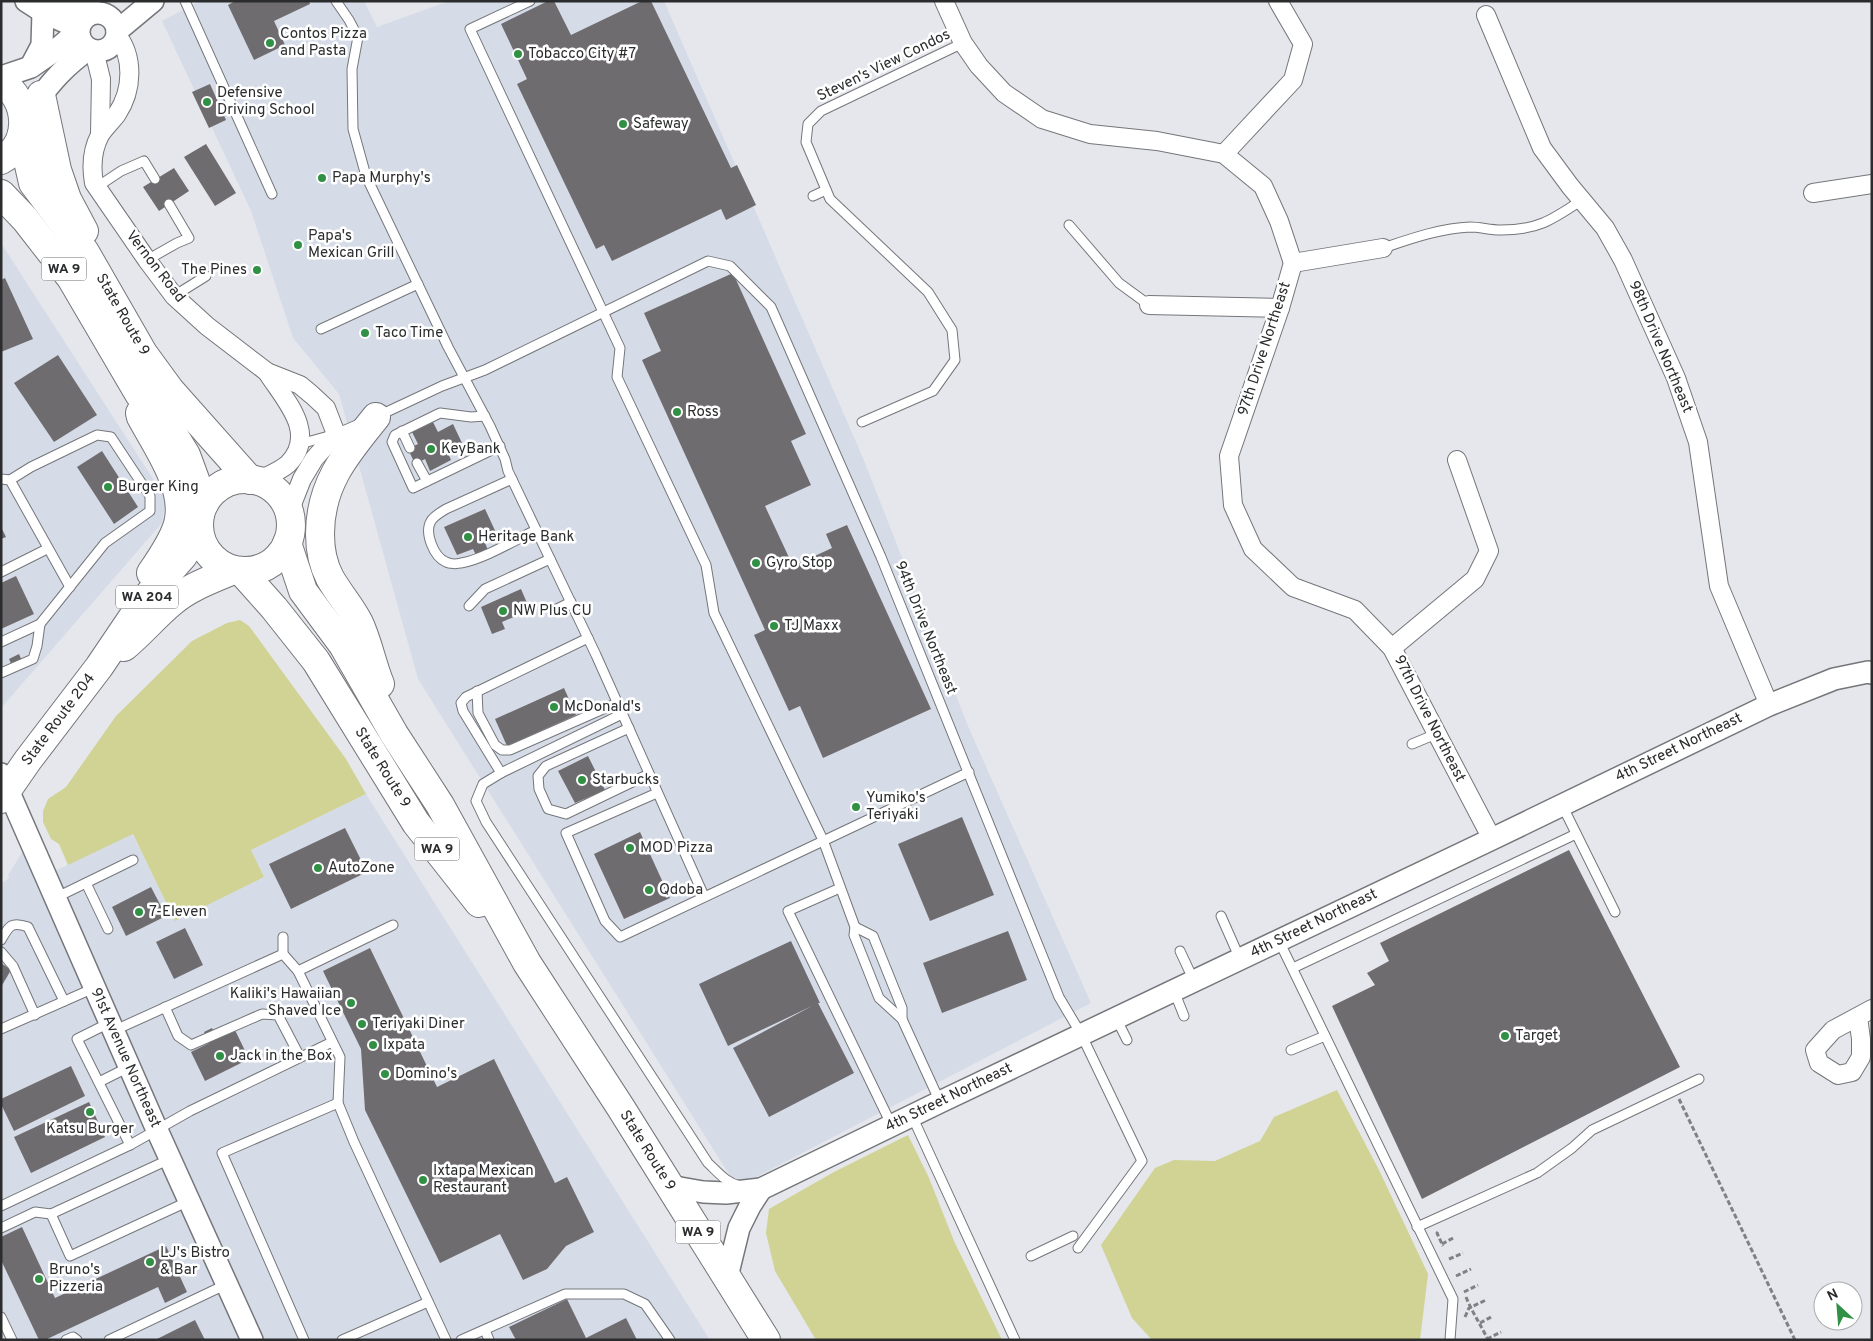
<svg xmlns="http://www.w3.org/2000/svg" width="1873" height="1341" viewBox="0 0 1873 1341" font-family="Overpass,sans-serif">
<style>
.built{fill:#d6dce7}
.green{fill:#d0d393}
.building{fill:#6f6c70}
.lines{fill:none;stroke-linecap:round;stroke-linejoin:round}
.service-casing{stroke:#74767a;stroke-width:11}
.minor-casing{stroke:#74767a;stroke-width:20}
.tertiary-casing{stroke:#74767a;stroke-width:24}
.primary-casing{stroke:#74767a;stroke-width:30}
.path{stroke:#808184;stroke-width:3;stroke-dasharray:5 2.5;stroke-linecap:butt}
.service{stroke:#fff;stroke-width:9}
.minor{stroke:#fff;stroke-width:18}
.tertiary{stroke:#fff;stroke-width:21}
.primary{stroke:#fff;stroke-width:28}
.poi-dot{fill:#309043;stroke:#fff;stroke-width:2}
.labels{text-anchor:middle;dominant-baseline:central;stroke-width:5;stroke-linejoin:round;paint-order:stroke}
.shield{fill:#fff;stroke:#6b6b6c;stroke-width:1}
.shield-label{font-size:14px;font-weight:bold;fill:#2b2c2d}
.poi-label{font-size:15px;fill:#2b2c2d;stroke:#fff;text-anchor:start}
.street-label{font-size:15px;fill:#2b2c2d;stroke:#fff}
</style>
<rect width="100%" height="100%" fill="#e5e7ec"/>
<g class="built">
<polygon points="200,1 364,1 377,27 449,1 664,1 863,458 968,726 1091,1003 737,1187 418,679 339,394 293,338 251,211 162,21"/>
<polygon points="1,243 166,499 162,523 1,708"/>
<polygon points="366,794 710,1340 1,1340 1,884 9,878 8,875 30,840 45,876 132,833 175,920 264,877 251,850"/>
</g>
<g class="green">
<polygon points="240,620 249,626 346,759 366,794 251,850 264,877 175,921 133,834 68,865 59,844 51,839 43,822 43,811 48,799 66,787 116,716 192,641 227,623"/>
<polygon points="1337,1090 1379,1170 1428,1274 1420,1340 1152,1340 1132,1318 1101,1245 1155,1168 1174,1160 1215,1161 1260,1141 1274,1117"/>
<polygon points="908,1135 929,1178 954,1241 1002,1340 816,1340 775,1271 766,1233 769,1209 834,1172"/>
</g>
<g class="building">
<polygon points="235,1 309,1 310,4 274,21 285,45 254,60 228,5"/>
<polygon points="548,1 554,1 571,35 642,1 651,1 731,168 737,165 756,205 726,220 721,209 612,261 604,245 596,249 517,84 527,79 501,24"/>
<polygon points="210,84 226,120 209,128 192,92"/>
<polygon points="206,144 236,193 215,206 184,157"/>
<polygon points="174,168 189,191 159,211 143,187"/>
<polygon points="733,273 806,434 791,441 811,485 765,506 793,566 832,548 826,534 847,525 931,709 823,758 800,706 789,711 754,635 765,630 642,360 661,351 644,313"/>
<polygon points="5,278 33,339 1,352 1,280"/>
<polygon points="58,355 97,415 54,442 14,383"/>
<polygon points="433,422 438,432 453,424 462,443 447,451 451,460 430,471 425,459 415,464 408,449 418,444 412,432"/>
<polygon points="102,451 138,507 114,524 77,467"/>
<polygon points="485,509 498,537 485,543 488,550 476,555 473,549 457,555 444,527"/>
<polygon points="1,527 6,537 1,539"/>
<polygon points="16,576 34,614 1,629 1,583"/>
<polygon points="521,589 530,610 502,622 505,629 492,634 481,607"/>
<polygon points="19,654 22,661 12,666 9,659"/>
<polygon points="564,688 576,715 507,746 495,719"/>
<polygon points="588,756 605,790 575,803 558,771"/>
<polygon points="962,817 994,895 930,921 898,844"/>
<polygon points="345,828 367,872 291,909 269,864"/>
<polygon points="640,832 670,898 624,919 594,854"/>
<polygon points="1569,850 1680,1067 1422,1199 1332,1006 1375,985 1367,973 1389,961 1380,943"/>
<polygon points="151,887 166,916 126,936 112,907"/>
<polygon points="185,928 203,965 174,979 156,942"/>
<polygon points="1008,931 1027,980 942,1013 923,963"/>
<polygon points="791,941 820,1003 818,1003 854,1073 769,1117 733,1048 812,1006 728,1046 699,984"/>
<polygon points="370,948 437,1087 494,1059 555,1183 567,1177 594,1232 566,1246 547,1269 523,1280 500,1234 440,1263 365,1110 361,1049 323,971"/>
<polygon points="1,963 11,970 1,987"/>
<polygon points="212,1028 217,1039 235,1030 249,1059 205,1081 191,1052 209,1043 204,1032"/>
<polygon points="71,1066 85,1096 14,1131 1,1104 1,1099"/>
<polygon points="89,1102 105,1137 31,1173 14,1137"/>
<polygon points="22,1227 55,1298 166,1246 187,1292 165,1303 158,1287 45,1340 39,1340 1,1260 1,1237"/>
<polygon points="567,1299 586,1338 626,1318 637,1340 516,1340 509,1327"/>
<polygon points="195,1320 205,1340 155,1340"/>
</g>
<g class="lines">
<defs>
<g id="service">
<polyline points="185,1 272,194"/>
<polyline points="336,1 349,20 358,37 352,69 353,129 366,176 448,347 490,426 505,459 508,471 596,655 704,896"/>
<polyline points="530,1 470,29 620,348 617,377 706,565 714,613 823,840 855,927 854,935 879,998 902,1019 940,1102"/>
<polyline points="97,187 121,171 144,161 155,179"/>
<polyline points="813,196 826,190"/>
<polyline points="1069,225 1119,283 1149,305"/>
<path d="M1383,248C1410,239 1441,228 1470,227C1480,227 1490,230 1501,230C1538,230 1552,220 1582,200"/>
<polyline points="147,260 177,243 189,238 169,204"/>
<polyline points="174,296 206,276"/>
<polyline points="321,329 418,284"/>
<polyline points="378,416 442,386 485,370 708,261 730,266 771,307 881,557 1059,997 1081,1034 1142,1161 1078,1248"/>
<polyline points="485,416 471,417 440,413 395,435 392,442 413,488 500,446"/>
<polyline points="862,422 933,391 955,360 952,330 928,292 830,199 806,142 808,124 821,111 963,43"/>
<polyline points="402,431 410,448"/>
<polyline points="300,444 336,434 359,424"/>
<polyline points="417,463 427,481"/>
<polyline points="1,479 10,480 70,587"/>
<path d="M512,479L446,509C441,512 434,516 431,521C424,533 434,557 446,562C450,564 457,564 461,563C482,560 517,539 536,530"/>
<polyline points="1,572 47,549"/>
<polyline points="469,606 485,589 550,559"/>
<polyline points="555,610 571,602"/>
<polyline points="1,642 40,624 105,543 150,511 150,496 111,437 97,435 31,467 10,480"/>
<polyline points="1,673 33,659 37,646 40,624"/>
<polyline points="477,691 478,713 495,745 502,750 510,750 617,703"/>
<path d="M622,714L501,773L483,784L476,801L486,822L708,1163C718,1172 726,1183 740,1186"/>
<polyline points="629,728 546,766 538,776 539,789 548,809 566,814 649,774"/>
<polyline points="1412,744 1436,734"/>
<polyline points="501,773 463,711 461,703 466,697 588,638"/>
<polyline points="657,793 566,833 605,921 620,937 969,772"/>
<polyline points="1562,805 1615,912"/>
<polyline points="86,883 108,929"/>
<polyline points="840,888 788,911 892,1126"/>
<polyline points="55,898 133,860"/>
<polyline points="1221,916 1240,959"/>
<polyline points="855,927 873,936 902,1008 902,1019"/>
<path d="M1,940C9,926 11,921 28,927L64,1001"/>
<polyline points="1279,941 1453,1299 1450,1340"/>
<polyline points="1180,951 1194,981"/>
<polyline points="1,952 13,966 35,1015"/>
<polyline points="283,954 283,937"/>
<polyline points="1293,968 1576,834"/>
<polyline points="298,971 393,925"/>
<polyline points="1174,991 1184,1016"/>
<polyline points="165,1007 178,1036 191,1045 262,1014 278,1015 300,1057"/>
<polyline points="1116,1018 1127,1040"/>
<polyline points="109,1023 77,1039 130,1145"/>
<polyline points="1,1029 94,988"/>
<polyline points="113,1031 283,954 298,971 340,1057 338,1103 354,1142 446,1340"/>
<polyline points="1291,1050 1325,1036"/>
<polyline points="99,1082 129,1067"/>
<polyline points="912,1116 1015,1340"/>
<polyline points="170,1159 51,1214 70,1256 189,1201"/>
<polyline points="1,1206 130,1145 190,1111 332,1042"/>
<polyline points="1417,1227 1537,1173 1572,1148 1592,1130 1699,1079"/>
<polyline points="1,1228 35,1212 51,1214"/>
<polyline points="1031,1256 1073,1236"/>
<polyline points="1,1317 12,1340"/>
<polyline points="485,1330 489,1340"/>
<polyline points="66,1340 73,1337 77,1340"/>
<polyline points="109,1340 227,1284"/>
<polyline points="304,1340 222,1153 338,1103"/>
<polyline points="342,1340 428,1302"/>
<polyline points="461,1340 565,1294 624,1294 645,1304 670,1340"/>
</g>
<g id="minor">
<polyline points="944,1 963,43 979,66 1004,93 1042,119 1090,134 1157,141 1224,154 1263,186 1279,221 1293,263"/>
<polyline points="1486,15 1542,148 1570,186 1605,228 1623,260 1676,378 1698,442 1719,586 1769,705"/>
<path d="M117,35C134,57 133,90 117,114C112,121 105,127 100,135C92,150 91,166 94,183L147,260L174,296L207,326L267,372L300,385L312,395L326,408L336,434L314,459L302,479L289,512"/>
<polyline points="94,51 101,79 100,134"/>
<polyline points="1224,154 1293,80 1303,44 1278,1"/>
<polyline points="1813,193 1872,184"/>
<polyline points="1293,263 1280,308 1229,456 1233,505 1253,549 1293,587 1355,610 1392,648 1492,839"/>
<polyline points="1293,263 1383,248"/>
<polyline points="1149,305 1280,308"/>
<path d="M258,481C267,476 280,471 288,464C319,433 283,398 267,372"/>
<polyline points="1392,648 1475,579 1489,551 1457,460"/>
<polyline points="1858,1017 1861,1039 1861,1057 1852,1072 1838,1075 1819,1063 1815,1050 1833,1030 1872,1009"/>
</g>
<g id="tertiary">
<polyline points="26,1 43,12 78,28"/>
<polyline points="51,1 96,12"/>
<circle cx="98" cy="32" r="19"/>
<polyline points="117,31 153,1"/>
<polyline points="31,66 42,45 43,12"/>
<polyline points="1,77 31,67 57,49 78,31"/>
<path d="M32,107C51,83 63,67 89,49"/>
<polyline points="1,774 157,1130 252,1340"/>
<polyline points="669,1186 703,1192 726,1193 761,1189 940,1102 1492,839 1769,705 1834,679 1868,672 1872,673"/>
<polyline points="727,1277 739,1228 750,1206 761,1189"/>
</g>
<g id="primary">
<path d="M1,82C29,99 32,144 1,160"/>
<polyline points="41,95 57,170 67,199 84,231"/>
<polyline points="22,134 33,183 85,252 143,353 170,390 250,480"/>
<polyline points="1,194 25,219 71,278 139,394 175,437 186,455 204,504"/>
<path d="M140,413L141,417C156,445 185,485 179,519C177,534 160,560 151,573"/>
<path d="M376,417C346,454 320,484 320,534C320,549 323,565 330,578C339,594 351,607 359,623C368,642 372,665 380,684"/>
<circle cx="245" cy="525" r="46"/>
<polyline points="287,543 303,591 343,645 394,734 440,805 527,963 621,1108 766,1340"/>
<polyline points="241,571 274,608 316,661 416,823 479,903"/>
<path d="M124,647C141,633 155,616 172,602C189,587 213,579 233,570"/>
<polyline points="1,799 28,760 99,667 145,599 183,556 199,531"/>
</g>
</defs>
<use href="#service" class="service-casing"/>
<use href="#minor" class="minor-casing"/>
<use href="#tertiary" class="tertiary-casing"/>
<use href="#primary" class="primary-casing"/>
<g class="path">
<polyline points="1679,1099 1795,1340"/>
<polyline points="1438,1232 1437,1233 1443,1246"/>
<polyline points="1442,1244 1455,1237"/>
<polyline points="1449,1259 1463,1253"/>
<polyline points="1456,1276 1471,1269"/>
<polyline points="1464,1292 1478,1285"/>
<path d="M1466,1297C1472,1312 1481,1325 1488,1340"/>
<polyline points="1465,1317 1469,1308 1486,1300"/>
<polyline points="1480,1323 1493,1316"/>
<polyline points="1487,1339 1501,1332"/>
</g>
<use href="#service" class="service"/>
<use href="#minor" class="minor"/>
<use href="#tertiary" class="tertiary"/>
<use href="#primary" class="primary"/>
</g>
<g class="poi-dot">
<circle cx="270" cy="43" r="5"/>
<circle cx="518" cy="54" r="5"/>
<circle cx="207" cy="102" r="5"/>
<circle cx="623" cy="124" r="5"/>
<circle cx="322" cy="178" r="5"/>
<circle cx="298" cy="245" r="5"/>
<circle cx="257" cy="270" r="5"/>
<circle cx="365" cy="333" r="5"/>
<circle cx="677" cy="412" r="5"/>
<circle cx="431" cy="449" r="5"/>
<circle cx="108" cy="487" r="5"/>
<circle cx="468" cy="537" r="5"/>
<circle cx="756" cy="563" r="5"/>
<circle cx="503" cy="611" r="5"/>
<circle cx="774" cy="626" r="5"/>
<circle cx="554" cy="707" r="5"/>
<circle cx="582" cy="780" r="5"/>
<circle cx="856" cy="807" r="5"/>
<circle cx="630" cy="848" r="5"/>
<circle cx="318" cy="868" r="5"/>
<circle cx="649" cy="890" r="5"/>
<circle cx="139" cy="912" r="5"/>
<circle cx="351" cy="1003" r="5"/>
<circle cx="362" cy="1024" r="5"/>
<circle cx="1505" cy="1036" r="5"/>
<circle cx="373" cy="1045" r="5"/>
<circle cx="220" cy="1056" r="5"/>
<circle cx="385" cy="1074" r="5"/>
<circle cx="90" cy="1112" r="5"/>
<circle cx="423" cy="1180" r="5"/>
<circle cx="150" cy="1262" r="5"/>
<circle cx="39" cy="1279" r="5"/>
</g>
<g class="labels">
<g class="shield">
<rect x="41.5" y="257.5" width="45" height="23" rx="4"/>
<rect x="116" y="585.5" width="62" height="23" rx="4"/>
<rect x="414.5" y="837.5" width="45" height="23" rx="4"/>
<rect x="675.5" y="1220.5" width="45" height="23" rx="4"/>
</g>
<g class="shield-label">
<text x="64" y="269">WA 9</text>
<text x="147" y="597">WA 204</text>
<text x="437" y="849">WA 9</text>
<text x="698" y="1232">WA 9</text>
</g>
<g class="poi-label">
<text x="280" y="34">Contos Pizza<tspan x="280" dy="17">and Pasta</tspan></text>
<text x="528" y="54">Tobacco City #7</text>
<text x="217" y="93">Defensive<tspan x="217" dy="17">Driving School</tspan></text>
<text x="633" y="124">Safeway</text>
<text x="332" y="178">Papa Murphy's</text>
<text x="308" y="236">Papa's<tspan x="308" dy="17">Mexican Grill</tspan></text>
<text x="247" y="270" text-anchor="end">The Pines</text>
<text x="375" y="333">Taco Time</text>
<text x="687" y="412">Ross</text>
<text x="441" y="449">KeyBank</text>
<text x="118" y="487">Burger King</text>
<text x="478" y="537">Heritage Bank</text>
<text x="766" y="563">Gyro Stop</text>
<text x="513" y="611">NW Plus CU</text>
<text x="784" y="626">TJ Maxx</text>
<text x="564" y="707">McDonald's</text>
<text x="592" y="780">Starbucks</text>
<text x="866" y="798">Yumiko's<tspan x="866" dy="17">Teriyaki</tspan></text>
<text x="640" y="848">MOD Pizza</text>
<text x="328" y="868">AutoZone</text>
<text x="659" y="890">Qdoba</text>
<text x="149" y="912">7-Eleven</text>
<text x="341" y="994" text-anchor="end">Kaliki's Hawaiian<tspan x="341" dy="17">Shaved Ice</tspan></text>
<text x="372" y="1024">Teriyaki Diner</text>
<text x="1515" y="1036">Target</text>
<text x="383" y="1045">Ixpata</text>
<text x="230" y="1056">Jack in the Box</text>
<text x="395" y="1074">Domino's</text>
<text x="90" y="1129" text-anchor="middle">Katsu Burger</text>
<text x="433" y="1171">Ixtapa Mexican<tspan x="433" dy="17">Restaurant</tspan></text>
<text x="160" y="1253">LJ's Bistro<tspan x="160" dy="17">&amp; Bar</tspan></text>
<text x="49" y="1270">Bruno's<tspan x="49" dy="17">Pizzeria</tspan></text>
</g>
<g class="street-label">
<text transform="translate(884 66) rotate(-26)">Steven's View Condos</text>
<text transform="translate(155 267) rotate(52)">Vernon Road</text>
<text transform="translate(122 315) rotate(60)">State Route 9</text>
<text transform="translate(1660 347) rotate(67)">98th Drive Northeast</text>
<text transform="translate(1265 349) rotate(-72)">97th Drive Northeast</text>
<text transform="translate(925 628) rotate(68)">94th Drive Northeast</text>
<text transform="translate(1429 719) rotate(63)">97th Drive Northeast</text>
<text transform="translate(59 720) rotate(-53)">State Route 204</text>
<text transform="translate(1679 748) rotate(-26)">4th Street Northeast</text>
<text transform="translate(382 768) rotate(58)">State Route 9</text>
<text transform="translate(1314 924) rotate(-26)">4th Street Northeast</text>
<text transform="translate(125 1058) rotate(66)">91st Avenue Northeast</text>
<text transform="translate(949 1098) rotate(-26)">4th Street Northeast</text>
<text transform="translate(647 1151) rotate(58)">State Route 9</text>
</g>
</g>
<rect width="1873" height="1341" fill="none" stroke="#2b2c2d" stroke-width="5"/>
<g transform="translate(1838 1306) rotate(334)"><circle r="24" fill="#ffffff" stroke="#aaabab"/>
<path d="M0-4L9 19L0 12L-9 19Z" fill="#309043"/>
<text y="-8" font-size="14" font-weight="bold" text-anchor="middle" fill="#2b2c2d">N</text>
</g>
</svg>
